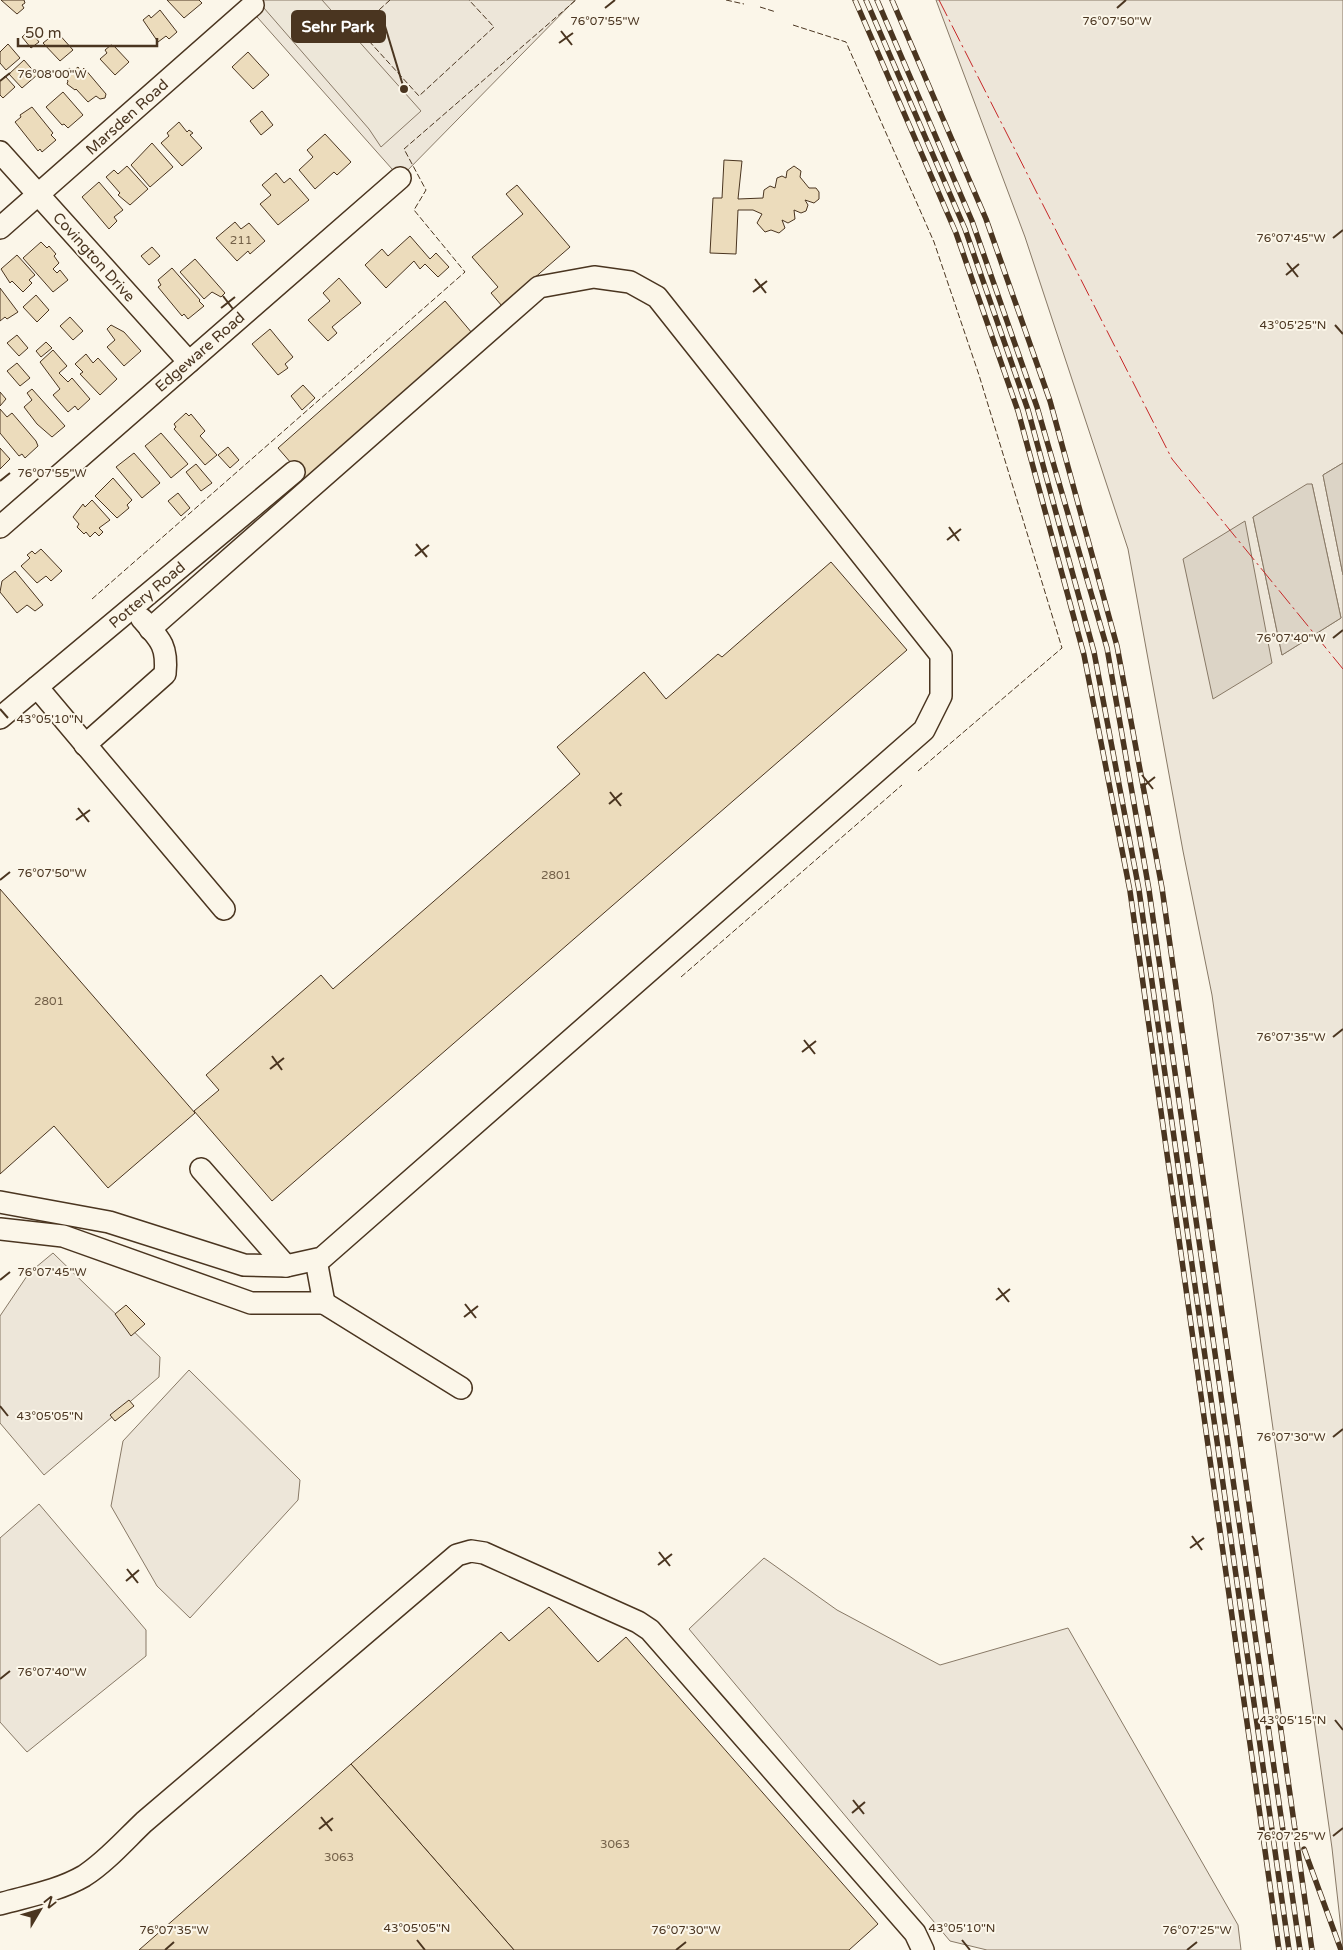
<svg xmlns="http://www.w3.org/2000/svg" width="1343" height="1950" viewBox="0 0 1343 1950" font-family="'Varela Round',sans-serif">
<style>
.green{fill:#ede6d9;stroke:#887966;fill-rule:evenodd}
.parking{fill:#ede7d9;stroke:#887966}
.water{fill:#dcd4c6;stroke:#887966}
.building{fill:#ecdcbc;stroke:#4a3520}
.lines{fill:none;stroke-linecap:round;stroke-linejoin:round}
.minor-casing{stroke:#4a3520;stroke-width:24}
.minor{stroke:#fbf6e9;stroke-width:21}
.rail-casing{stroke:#4a3520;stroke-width:5.5}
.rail{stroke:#fbf6e9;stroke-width:4;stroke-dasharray:11;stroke-linecap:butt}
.fence{stroke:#4a3520;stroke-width:1;stroke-dasharray:6 2.5;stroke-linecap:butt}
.power{stroke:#c62828;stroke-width:1;stroke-dasharray:18 4 2.5 4;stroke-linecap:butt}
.ticks{fill:none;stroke:#4a3520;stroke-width:2}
.labels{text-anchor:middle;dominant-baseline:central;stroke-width:4;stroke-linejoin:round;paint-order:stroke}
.number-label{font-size:12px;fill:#725f47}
.street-label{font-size:15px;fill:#4a3520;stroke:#fbf6e9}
.ticks-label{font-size:12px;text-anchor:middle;fill:#4a3520;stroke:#fbf6e9;stroke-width:4;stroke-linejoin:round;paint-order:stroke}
.leader{fill:none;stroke:#4a3520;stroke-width:2}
.callout-dot{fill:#4a3520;stroke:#fbf6e9;stroke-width:2}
.callout{fill:#4a3520;stroke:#4a3520;stroke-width:2}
.callout-label{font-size:16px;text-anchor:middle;font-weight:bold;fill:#fff}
</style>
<rect width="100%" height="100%" fill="#fbf6e9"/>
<g class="green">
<polygon points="242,0 575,0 400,178"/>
<path d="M936,0H1343V463L1323,475L1343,575V1947L1332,1848L1212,995L1183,851L1128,549L1025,237ZM1312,484L1341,618L1282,655L1253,517Z"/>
<polygon points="53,1253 160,1357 159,1377 44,1475 0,1423 0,1316 29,1273"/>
<polygon points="189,1370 300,1480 298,1500 190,1618 157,1586 111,1506 123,1441"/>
<polygon points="39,1504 146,1630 146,1656 27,1752 0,1722 0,1538"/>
<polygon points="764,1558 837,1610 940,1665 1068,1628 1238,1925 1241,1950 987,1950 950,1941 689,1629"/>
</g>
<polygon class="parking" points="257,0 322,0 421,111 381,147 369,129"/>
<g class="water">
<polygon points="1343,463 1343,575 1323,475"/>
<polygon points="1307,484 1312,484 1341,618 1282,655 1253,517"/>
<polygon points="1245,521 1272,663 1213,699 1183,559"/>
</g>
<g class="building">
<polygon points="1,0 24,0 25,3 22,5 24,8 17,14"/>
<polygon points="167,0 199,0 202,3 184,18"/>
<polygon points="160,10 177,32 169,39 166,36 158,42 143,20 149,15 151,18"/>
<polygon points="30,30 39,42 31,48 22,37"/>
<polygon points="57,32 73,50 60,61 43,43"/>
<polygon points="8,44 20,58 6,70 0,63 0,52"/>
<polygon points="111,45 114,46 129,62 115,75 100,59 107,53 105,50"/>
<polygon points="248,52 269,75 253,89 232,67"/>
<polygon points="24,60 37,75 22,88 9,74"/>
<polygon points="78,67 81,71 84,68 106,94 105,98 100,99 96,96 88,102 76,89 75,90 67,84 68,81 63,74 70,68 73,71"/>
<polygon points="5,76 15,87 3,98 0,95 0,81"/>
<polygon points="63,92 83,115 68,128 64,124 62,125 46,107"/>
<polygon points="32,107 53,133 51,135 56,140 42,152 40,149 38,151 15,122 21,117 20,115"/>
<polygon points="262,111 273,125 261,135 250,121"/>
<polygon points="179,122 187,132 189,130 193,133 190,135 202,148 182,166 161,143 169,136 167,133"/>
<polygon points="325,134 351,162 337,175 334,172 315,189 299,170 313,157 307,150"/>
<polygon points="152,143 173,167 150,187 131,165"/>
<polygon points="724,160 742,161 738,199 763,198 764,190 770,186 775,188 777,178 782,176 786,178 787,171 794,166 801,171 800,177 809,188 816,188 819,192 819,199 814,203 805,200 808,205 806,211 801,213 794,210 795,219 788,223 782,220 785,228 779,233 771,230 765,232 757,223 762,214 753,210 738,210 736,254 710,253 713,198 722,198"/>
<polygon points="127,166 148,189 130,205 118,195 120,193 106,177 114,170 118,174"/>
<polygon points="276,173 284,183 290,178 309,200 278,225 260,204 271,195 262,185"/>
<polygon points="99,182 123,210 114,217 117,221 109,229 82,197"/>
<polygon points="517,185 570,247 502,306 491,293 498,287 472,257 523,214 506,194"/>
<polygon points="235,222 241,229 249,223 265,241 250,254 248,251 237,261 216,238"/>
<polygon points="410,236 430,259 436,253 449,267 438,277 425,264 420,269 414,261 386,288 365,265 382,249 388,256"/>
<polygon points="41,242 47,248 49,246 56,254 54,256 59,263 53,269 57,273 60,270 68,280 53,292 23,258"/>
<polygon points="152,247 160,256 149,265 141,256"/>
<polygon points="17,255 35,275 29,280 32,283 23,292 12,281 10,283 1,269"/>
<polygon points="195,259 225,293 221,297 212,292 204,299 180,272"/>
<polygon points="172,268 200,300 199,301 204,306 188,319 184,314 182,316 158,287 161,285 158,280"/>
<polygon points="339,278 361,303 332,327 337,333 328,341 308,320 330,301 323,293"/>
<polygon points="0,288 18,312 7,319 5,317 0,321"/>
<polygon points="36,295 49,310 37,322 23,307"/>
<polygon points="445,301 472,333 305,479 278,448"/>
<polygon points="70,317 83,331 73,340 60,326"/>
<polygon points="111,325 124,332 141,351 124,366 107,347 115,340 107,329"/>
<polygon points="270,329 293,357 285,364 288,368 278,375 252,344"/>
<polygon points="17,335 28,348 19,356 7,343"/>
<polygon points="46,342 52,348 41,357 36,351"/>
<polygon points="53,350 67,366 59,373 68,382 72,378 90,399 78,410 75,406 68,412 53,395 60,389 40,362"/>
<polygon points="86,354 93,363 98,358 117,379 100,395 80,374 83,372 75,364"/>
<polygon points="17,363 30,378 20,386 7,371"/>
<polygon points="303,385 315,398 302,410 291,396"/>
<polygon points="32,389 65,426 52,437 37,424 24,407 32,400 27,393"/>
<polygon points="0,392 6,399 0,406"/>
<polygon points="0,409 7,417 12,413 36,441 38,446 25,458 22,454 19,456 0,433"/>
<polygon points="186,413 189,416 191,414 205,431 200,436 217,455 205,465 174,429 176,427 174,424"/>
<polygon points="161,433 188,464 171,478 145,446"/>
<polygon points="228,447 239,460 230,468 218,455"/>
<polygon points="0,448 10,459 0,469"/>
<polygon points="134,453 160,483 142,498 116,467"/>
<polygon points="196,464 212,483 201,491 186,472"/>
<polygon points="113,478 132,500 127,505 129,508 117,518 95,496"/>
<polygon points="178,493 190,508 181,516 168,501"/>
<polygon points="92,500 110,520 99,528 103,532 99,536 95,532 90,537 86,532 84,534 77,527 79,524 73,517 83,504 85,507"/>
<polygon points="41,549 62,571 51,581 46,576 37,583 21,566 30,558 27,555 32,551 35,554"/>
<polygon points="831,562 907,650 272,1201 194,1111 219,1090 206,1075 321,975 333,989 580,774 557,747 644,672 666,699 718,654 722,657"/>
<polygon points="15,571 43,605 35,611 27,605 17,613 0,592 2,581"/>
<polygon points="0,889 195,1113 108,1188 54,1126 0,1174"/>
<polygon points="126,1305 145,1324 131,1336 115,1314"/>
<polygon points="129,1400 134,1406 115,1421 110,1415"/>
<polygon points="549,1607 598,1662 626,1637 878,1924 849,1950 514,1950 351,1764 501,1632 509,1641"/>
<polygon points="351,1764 514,1950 139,1950"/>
</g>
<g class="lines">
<defs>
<g id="minor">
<polyline points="0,152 189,362"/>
<polyline points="0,228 253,5"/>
<polyline points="0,527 400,178"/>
<polyline points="37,687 224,909"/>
<polyline points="0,718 294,472"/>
<path d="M85,745L165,674C168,646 160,639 142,619"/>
<polyline points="201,1169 286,1266"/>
<polyline points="0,1202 109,1222 244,1265 286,1266 322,1258 924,730 941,696 941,655 657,297 630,282 594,277 539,287 150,629"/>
<polyline points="0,1229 63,1236 251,1303 324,1303 316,1260"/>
<polyline points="324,1303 461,1388"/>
<path d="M0,1904C28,1896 58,1891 84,1876C106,1862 125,1840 144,1822L457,1555L471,1551L484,1553L638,1622L650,1630L915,1933L923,1950"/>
</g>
</defs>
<use href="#minor" class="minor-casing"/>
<use href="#minor" class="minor"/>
<defs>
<g id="rail">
<polyline points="855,0 956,233 1018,411 1084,655 1130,891 1279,1950"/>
<polyline points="866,0 965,229 1028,410 1094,652 1139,890 1289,1950"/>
<polyline points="877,0 972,221 1037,407 1107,648 1149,890 1300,1950"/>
<polyline points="892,0 986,219 1050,401 1117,646 1162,888 1312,1950"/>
<polyline points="1304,1849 1341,1950"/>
</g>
</defs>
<use href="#rail" class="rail-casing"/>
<use href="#rail" class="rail"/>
<g class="fence">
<polyline points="390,0 358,29 419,96 494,27 469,0"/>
<polyline points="726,0 744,4"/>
<polyline points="760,7 776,12"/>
<polyline points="793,25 846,42 934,242 979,375 1062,648 918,771"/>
<polyline points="92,599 465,272 414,210 426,190 404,149 576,0"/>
<polyline points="681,977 902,785"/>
</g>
<polyline class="power" points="939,0 1172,459 1343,669"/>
</g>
<path class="ticks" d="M605,8L615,0M1117,8L1126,0M561,31L572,45M559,43L573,33M0,81L10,73M1333,238L1343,230M1287,263L1298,277M1286,275L1299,264M755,279L766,293M753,292L767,281M223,296L233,309M221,308L235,297M1335,325L1343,334M0,481L10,473M949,527L959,541M947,540L961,529M416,544L427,557M415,556L429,545M1333,638L1343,630M0,709L8,718M1142,775L1153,789M1141,788L1155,777M610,792L621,806M609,804L622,793M78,808L89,822M76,820L90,810M0,880L10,872M1333,1037L1343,1029M804,1040L815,1054M802,1052L816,1041M272,1056L282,1070M270,1069L284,1058M0,1280L10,1272M998,1288L1009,1302M996,1300L1010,1289M465,1304L476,1318M464,1317L478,1306M0,1406L8,1416M1333,1437L1343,1429M1192,1536L1202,1550M1190,1548L1204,1538M659,1552L670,1566M658,1565L672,1554M127,1569L138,1583M126,1581L139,1570M0,1679L10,1671M1335,1720L1343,1730M853,1800L864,1814M852,1813L865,1802M321,1817L332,1831M319,1829L333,1818M1333,1836L1343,1828M417,1940L425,1950M962,1940L970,1950M165,1950L174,1942M676,1950L686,1942M1187,1950L1197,1942"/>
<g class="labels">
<g class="number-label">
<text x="241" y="240">211</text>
<text x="556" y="875">2801</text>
<text x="49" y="1001">2801</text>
<text x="615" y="1844">3063</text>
<text x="339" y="1857">3063</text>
</g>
<g class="street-label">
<text transform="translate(127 117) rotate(-42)">Marsden Road</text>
<text transform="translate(94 257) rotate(48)">Covington Drive</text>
<text transform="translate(200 352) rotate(-41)">Edgeware Road</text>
<text transform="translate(147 595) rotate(-40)">Pottery Road</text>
</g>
</g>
<g class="ticks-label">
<text x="605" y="25">76°07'55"W</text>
<text x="1117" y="25">76°07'50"W</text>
<text x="52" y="78">76°08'00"W</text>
<text x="1291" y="242">76°07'45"W</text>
<text x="1293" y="329">43°05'25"N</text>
<text x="52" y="477">76°07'55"W</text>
<text x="1291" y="642">76°07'40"W</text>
<text x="50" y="723">43°05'10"N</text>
<text x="52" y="877">76°07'50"W</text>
<text x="1291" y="1041">76°07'35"W</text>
<text x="52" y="1276">76°07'45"W</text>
<text x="50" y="1420">43°05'05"N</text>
<text x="1291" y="1441">76°07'30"W</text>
<text x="52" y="1676">76°07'40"W</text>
<text x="1293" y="1724">43°05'15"N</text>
<text x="1291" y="1840">76°07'25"W</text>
<text x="417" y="1932">43°05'05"N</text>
<text x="962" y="1932">43°05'10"N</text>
<text x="174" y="1934">76°07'35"W</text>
<text x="686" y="1934">76°07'30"W</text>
<text x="1197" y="1934">76°07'25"W</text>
</g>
<path class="leader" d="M404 89L385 26"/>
<circle class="callout-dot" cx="404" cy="89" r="5"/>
<rect class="callout" x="292" y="11" width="93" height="31" rx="5"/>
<g class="callout-label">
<text x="338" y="32">Sehr Park</text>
</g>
<g transform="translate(40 1910) rotate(52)" stroke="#fbf6e9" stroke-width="4" paint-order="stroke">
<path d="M0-4L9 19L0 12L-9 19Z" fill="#4a3520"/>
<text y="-8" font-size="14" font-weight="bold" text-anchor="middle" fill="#4a3520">N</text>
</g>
<path d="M18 38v8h139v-8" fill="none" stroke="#4a3520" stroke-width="2.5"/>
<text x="25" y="38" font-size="15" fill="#4a3520" stroke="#fbf6e9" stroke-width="4" paint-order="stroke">50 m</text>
</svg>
